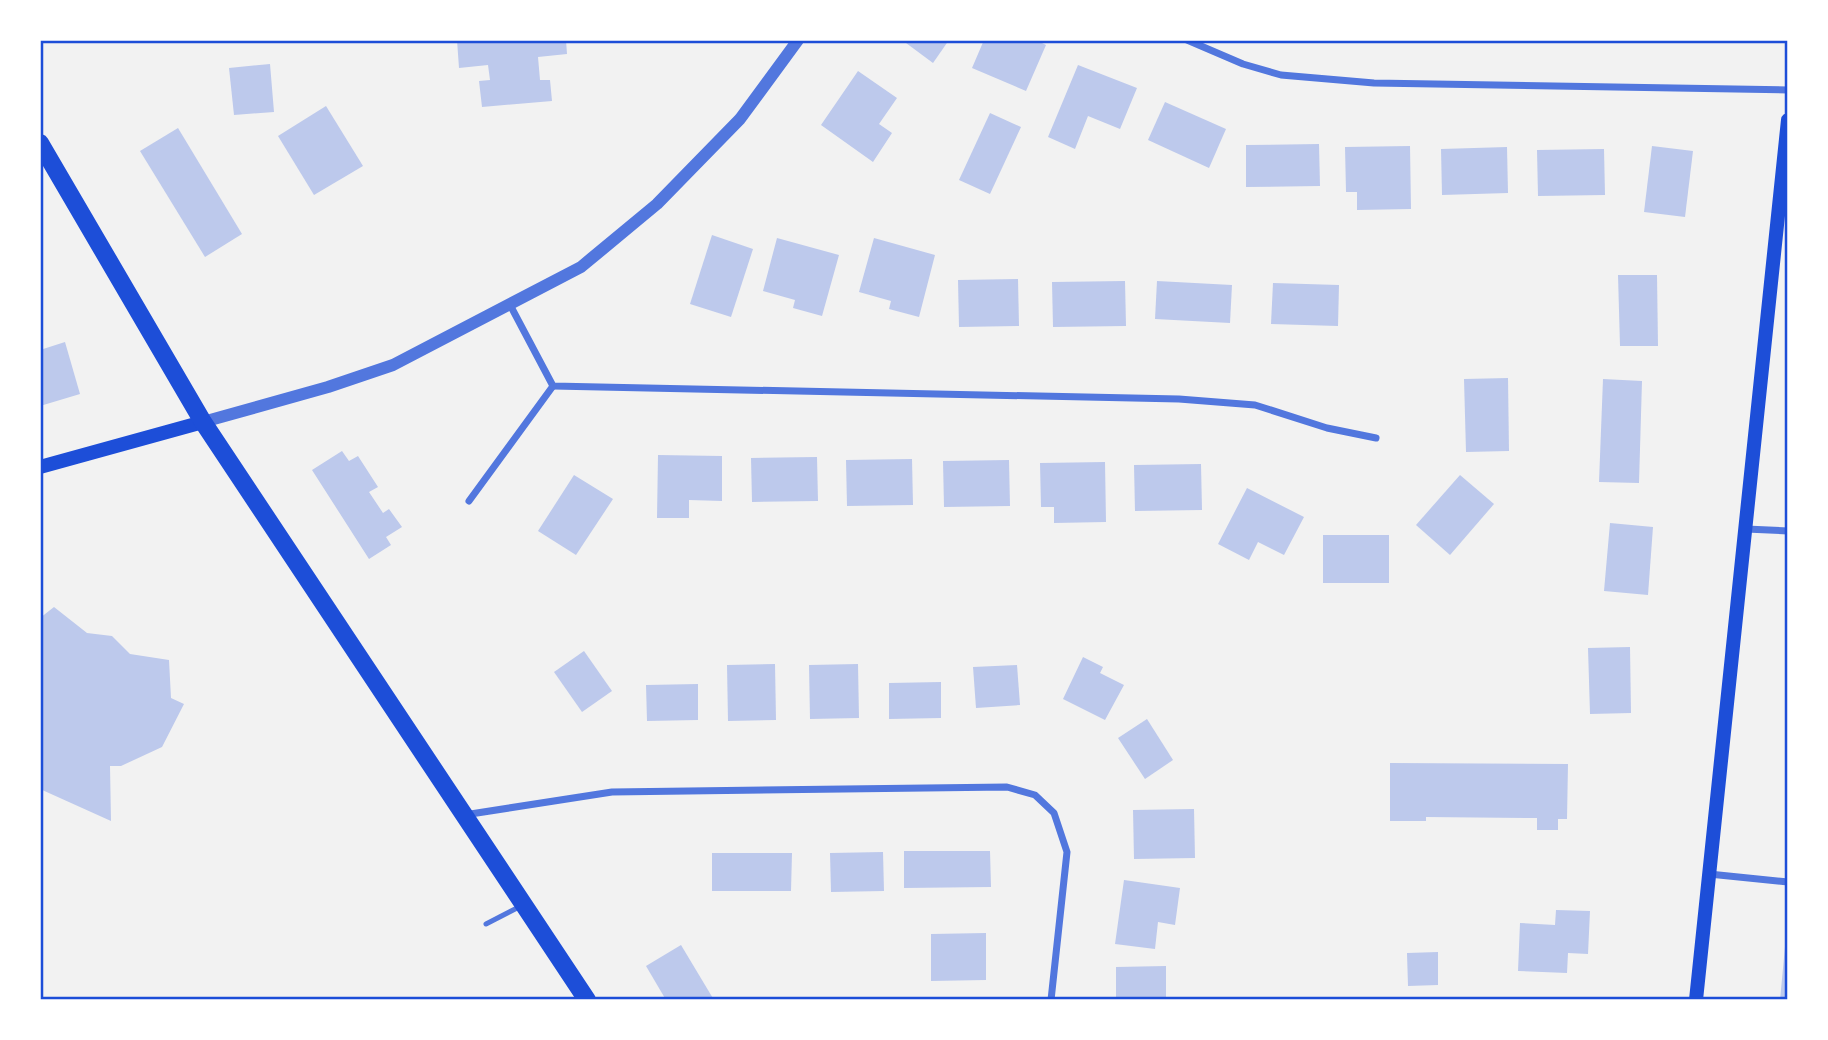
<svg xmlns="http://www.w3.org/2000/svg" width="1828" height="1040" viewBox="0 0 1828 1040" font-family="'Alegreya Sans',sans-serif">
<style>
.building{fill:#bdc9ec}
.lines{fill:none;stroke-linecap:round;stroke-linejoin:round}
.service{stroke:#5277de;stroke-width:5}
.minor{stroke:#5277de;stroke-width:7}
.tertiary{stroke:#5277de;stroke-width:12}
.secondary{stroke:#1d4ed8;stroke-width:14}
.primary{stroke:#1d4ed8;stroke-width:18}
.neatline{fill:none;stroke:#1d4ed8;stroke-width:2.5}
</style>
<rect width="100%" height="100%" fill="#f2f2f2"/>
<g class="building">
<polygon points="457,40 566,40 567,54 538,57 540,80 550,80 552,101 482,107 479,81 490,80 488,65 459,68"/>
<polygon points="902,40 949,40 933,63"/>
<polygon points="984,40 997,40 1005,43 1006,40 1036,40 1046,45 1026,91 972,68"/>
<polygon points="270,64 274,112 234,115 229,68"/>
<polygon points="1078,65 1137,88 1120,129 1088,116 1075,149 1048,137"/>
<polygon points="858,71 897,98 879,124 892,133 873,162 821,125"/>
<polygon points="1165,102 1226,129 1209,168 1148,140"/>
<polygon points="326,106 363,166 314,195 278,136"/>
<polygon points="990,113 1021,127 990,194 959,180"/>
<polygon points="178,128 242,234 205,257 140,151"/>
<polygon points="1319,144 1320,186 1246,187 1246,145"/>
<polygon points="1410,146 1411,209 1357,210 1357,192 1346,192 1345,147"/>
<polygon points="1652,146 1693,151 1685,217 1644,212"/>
<polygon points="1507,147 1508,193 1442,195 1441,149"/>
<polygon points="1604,149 1605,195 1538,196 1537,150"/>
<polygon points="712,235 753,249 731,317 690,304"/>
<polygon points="777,238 839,255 822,316 793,308 795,300 763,291"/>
<polygon points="874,238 935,255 919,317 889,309 891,301 859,292"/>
<polygon points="1618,275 1657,275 1658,346 1620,346"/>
<polygon points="1018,279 1019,326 959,327 958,280"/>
<polygon points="1125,281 1126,326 1053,327 1052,282"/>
<polygon points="1157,281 1232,285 1230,323 1155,319"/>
<polygon points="1273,283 1339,285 1338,326 1271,324"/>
<polygon points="65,342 80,394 40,406 40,350"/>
<polygon points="1508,378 1509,451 1466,452 1464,379"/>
<polygon points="1603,379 1642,381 1639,483 1599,482"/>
<polygon points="342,451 349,461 358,456 378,487 369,492 383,513 389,509 402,527 386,537 391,545 369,559 312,470"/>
<polygon points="658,455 722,456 722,501 689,500 689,518 657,518"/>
<polygon points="817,457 818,501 752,502 751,458"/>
<polygon points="912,459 913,505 847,506 846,460"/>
<polygon points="1009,460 1010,506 944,507 943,461"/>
<polygon points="1105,462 1106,522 1054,523 1054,507 1041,507 1040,463"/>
<polygon points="1201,464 1202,510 1135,511 1134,465"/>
<polygon points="574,475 613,499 576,555 538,531"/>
<polygon points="1460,475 1494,504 1450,555 1416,525"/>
<polygon points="1247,488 1304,517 1284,555 1258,542 1249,560 1218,544"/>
<polygon points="1610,523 1653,527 1648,595 1604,591"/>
<rect x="1323" y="535" width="66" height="48"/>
<polygon points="54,607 87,633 112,636 130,654 169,660 171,698 184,704 162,747 121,766 110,766 111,821 40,789 40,618"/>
<polygon points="1630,647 1631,713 1590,714 1588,648"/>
<polygon points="584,651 612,691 582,712 554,672"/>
<polygon points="1083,657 1103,667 1100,673 1124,685 1105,720 1063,699"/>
<polygon points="775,664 776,720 728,721 727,665"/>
<polygon points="858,664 859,718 810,719 809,665"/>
<polygon points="1017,665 1020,705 976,708 973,667"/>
<polygon points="941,682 941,718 889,719 889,683"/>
<polygon points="698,684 698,720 647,721 646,685"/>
<polygon points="1147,719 1173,760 1145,779 1118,738"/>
<polygon points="1390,763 1568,764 1567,819 1558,819 1558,830 1537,830 1537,818 1426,817 1426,821 1390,821"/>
<polygon points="1194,809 1195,858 1134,859 1133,810"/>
<polygon points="904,851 990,851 991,887 904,888"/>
<polygon points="883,852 884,891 831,892 830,853"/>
<polygon points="712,853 792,853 791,891 712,891"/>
<polygon points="1124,880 1180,888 1175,925 1158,922 1155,949 1115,944"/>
<polygon points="1556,910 1590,911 1588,954 1568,953 1567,973 1518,971 1520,923 1555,925"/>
<polygon points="986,933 986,980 931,981 931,934"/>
<polygon points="681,945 714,1000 666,1000 646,966"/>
<polygon points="1785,947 1788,947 1788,1000 1780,1000"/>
<polygon points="1438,952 1438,985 1408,986 1407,953"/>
<polygon points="1166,966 1166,1000 1116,1000 1116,967"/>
</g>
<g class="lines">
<polyline class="service" points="486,924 521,906"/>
<g class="minor">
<polyline points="1187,40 1243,64 1281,75 1374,83 1788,90"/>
<polyline points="509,303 553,386 1179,399 1255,405 1327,428 1376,438"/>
<polyline points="469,501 553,386"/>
<polyline points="1746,529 1788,531"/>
<polyline points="464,815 612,792 1007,787 1035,795 1054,813 1067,852 1051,1000"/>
<polyline points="1709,874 1788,882"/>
</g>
<polyline class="tertiary" points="203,422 328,387 393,365 581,267 657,204 740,119 798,40"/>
<g class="secondary">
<polyline points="40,467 203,422"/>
<polyline points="1696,1000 1788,120"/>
</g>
<polyline class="primary" points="40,143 203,422 587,1000"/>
</g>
<rect width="1828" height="1040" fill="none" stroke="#ffffff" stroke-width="84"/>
<rect x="42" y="42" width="1744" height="956" class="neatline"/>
</svg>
